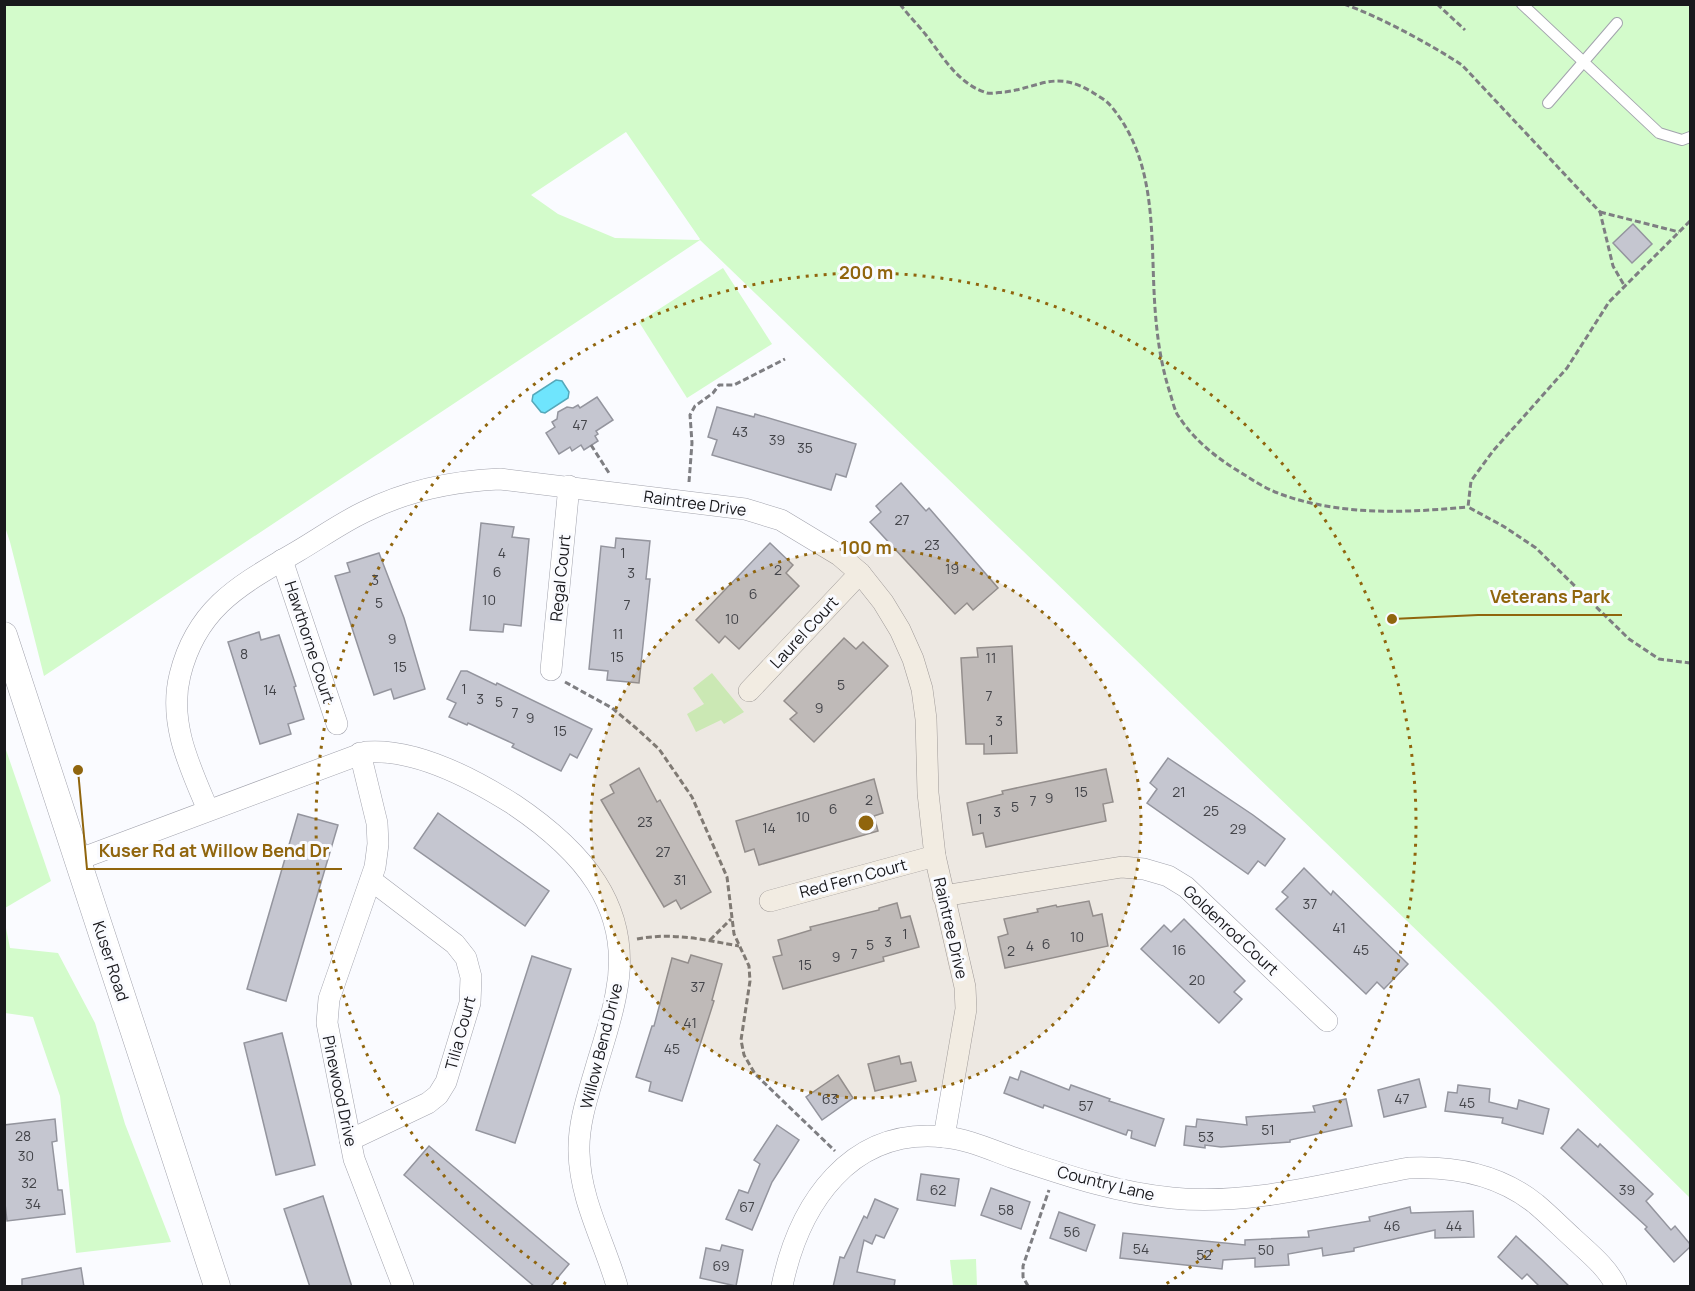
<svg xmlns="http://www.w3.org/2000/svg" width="1695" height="1291" viewBox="0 0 1695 1291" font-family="Manrope,sans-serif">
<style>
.green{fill:#d3fbcb;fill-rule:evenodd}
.water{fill:#6fe5fd;stroke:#55a8ba;stroke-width:1.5}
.building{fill:#c5c6d0;stroke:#94959e;stroke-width:1.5}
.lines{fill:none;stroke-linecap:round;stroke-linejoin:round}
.service-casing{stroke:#a2a3ad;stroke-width:12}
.minor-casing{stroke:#a2a3ad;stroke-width:22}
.tertiary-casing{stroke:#a2a3ad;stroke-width:27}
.path{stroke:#7e7e82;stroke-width:3;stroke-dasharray:6 3;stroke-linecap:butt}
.service{stroke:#fff;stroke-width:10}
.minor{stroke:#fff;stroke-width:21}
.tertiary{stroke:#fff;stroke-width:26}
.ring{fill:none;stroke:#90650d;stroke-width:3;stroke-dasharray:3 6}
.labels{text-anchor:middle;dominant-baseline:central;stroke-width:6;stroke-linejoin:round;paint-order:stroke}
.number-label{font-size:14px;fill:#434449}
.street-label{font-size:16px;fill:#18181c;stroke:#fafbff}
.centre{fill:#90650d;stroke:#fafbff;stroke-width:3}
.ring-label{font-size:18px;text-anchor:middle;font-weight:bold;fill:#90650d;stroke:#fafbff;stroke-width:6;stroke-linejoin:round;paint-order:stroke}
.leader{fill:none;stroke:#90650d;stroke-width:2}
.callout-dot{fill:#90650d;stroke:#fafbff;stroke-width:2}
.callout-label{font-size:18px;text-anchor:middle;font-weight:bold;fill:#90650d;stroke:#fafbff;stroke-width:6;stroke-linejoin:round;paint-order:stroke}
</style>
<rect width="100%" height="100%" fill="#fafbff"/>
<g class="green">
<path d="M5,5H1690V1198L1488,999L700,240L44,676L10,542L5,527ZM626,132L700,239L699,240L615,238L558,214L531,195Z"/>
<polygon points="723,268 772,344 687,398 639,322"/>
<polygon points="712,673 744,712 724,724 721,720 696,732 687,714 704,704 693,688"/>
<polygon points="5,747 51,881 5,908 4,908"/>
<polygon points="4,918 10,948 58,953 95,1023 125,1124 171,1242 76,1253 60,1096 33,1017 5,1013"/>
<polygon points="976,1259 977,1286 953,1286 950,1260"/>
</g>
<polygon class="water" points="556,380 562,381 569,392 568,398 545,413 541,412 532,401 533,395"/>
<g class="building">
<polygon points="1633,224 1652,244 1632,263 1613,243"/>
<polygon points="597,397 613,420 596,431 598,434 595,436 598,441 584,450 581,445 572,451 570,447 559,454 546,433 555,427 552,422 557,419 558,412 567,407 573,408 578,405 580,408"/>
<polygon points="717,407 754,417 755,414 856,444 846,477 836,474 831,490 712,455 717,440 708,437"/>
<polygon points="901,483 926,511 929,508 998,588 973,610 967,603 955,614 870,522 881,512 876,506"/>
<polygon points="481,523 514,527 512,537 529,539 521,626 504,624 503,632 470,630"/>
<polygon points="616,538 650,541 646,579 650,579 639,683 607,680 608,671 589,669 601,546 615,548"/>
<polygon points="770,543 793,565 786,573 799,586 739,649 725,636 719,643 696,620"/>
<polygon points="379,553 404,618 425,689 394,699 391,689 374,695 335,576 350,572 347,563"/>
<polygon points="259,632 261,640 279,635 296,686 294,687 304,719 288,724 291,734 260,744 228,642"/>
<polygon points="844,638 856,649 863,642 888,666 814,742 790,719 797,713 784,701"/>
<polygon points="1012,646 1017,753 984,754 984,744 966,744 961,658 978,657 977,648"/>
<polygon points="461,671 467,671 496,685 497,683 592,729 577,758 570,754 561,771 512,747 514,744 468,723 467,725 449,717 456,703 447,699"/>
<polygon points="1168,758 1253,815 1285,839 1265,866 1258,861 1248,874 1147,803 1157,789 1150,783"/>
<polygon points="639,768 657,802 660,800 711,892 681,909 676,900 664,907 601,800 614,793 610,785"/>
<polygon points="1106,769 1113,802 1103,804 1106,821 986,847 983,833 973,835 967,803 1003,794 1002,791"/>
<polygon points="874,779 883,813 874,816 878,831 759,865 754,849 745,852 736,821"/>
<polygon points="438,813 549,891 525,926 414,848"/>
<polygon points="298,814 338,825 286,1001 247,989"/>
<polygon points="1304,868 1331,895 1333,891 1408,964 1384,989 1377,982 1366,994 1276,909 1288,897 1282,892"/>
<polygon points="1089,901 1093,916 1102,914 1108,946 1005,968 998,937 1008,934 1004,919 1038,912 1037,909 1056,905 1057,907"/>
<polygon points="897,903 901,918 910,916 919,947 883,957 884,961 783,989 773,957 782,955 778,940 811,930 810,927 879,910 879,908"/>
<polygon points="1184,919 1245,981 1234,992 1242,999 1219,1023 1141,949 1164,925 1171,932"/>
<polygon points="691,955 722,964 712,1000 714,1001 682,1101 649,1091 651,1082 636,1077 652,1026 654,1026 672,958 688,963"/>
<polygon points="532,956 571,969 515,1143 476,1130"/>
<polygon points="282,1033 315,1165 276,1175 244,1043"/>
<polygon points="899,1056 901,1064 911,1062 916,1081 875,1091 868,1064"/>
<polygon points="1021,1071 1069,1090 1071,1085 1110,1099 1109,1101 1164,1119 1155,1146 1131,1138 1132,1131 1128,1130 1126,1135 1044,1105 1043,1108 1004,1093 1010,1077 1018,1080"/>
<polygon points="838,1075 853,1098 822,1120 806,1097"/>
<polygon points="1419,1079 1426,1107 1384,1117 1378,1090"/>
<polygon points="1458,1085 1490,1089 1489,1102 1517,1109 1519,1100 1549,1109 1543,1134 1502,1123 1503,1118 1445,1111 1448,1092 1457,1093"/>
<polygon points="1346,1099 1352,1126 1290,1140 1290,1142 1221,1147 1205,1145 1205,1148 1184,1145 1186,1126 1196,1127 1197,1119 1247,1125 1246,1117 1315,1112 1313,1106"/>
<polygon points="55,1119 57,1141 52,1142 58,1190 62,1190 65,1214 7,1221 4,1195 4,1125"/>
<polygon points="777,1125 799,1140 772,1182 752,1230 726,1219 739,1190 748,1193 760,1164 754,1160"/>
<polygon points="1578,1129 1598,1147 1600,1144 1653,1194 1646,1201 1671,1230 1675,1226 1690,1244 1690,1247 1674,1262 1645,1229 1647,1227 1561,1148"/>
<polygon points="429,1146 569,1264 550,1287 535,1287 404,1175"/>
<polygon points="921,1174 959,1179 955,1206 917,1200"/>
<polygon points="991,1188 1030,1202 1021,1229 981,1215"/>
<polygon points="323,1196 352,1287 310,1287 284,1209"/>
<polygon points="875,1199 898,1209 884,1238 876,1235 872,1244 864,1240 857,1272 895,1280 894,1287 833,1287 840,1257 844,1258 864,1216 867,1218"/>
<polygon points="1410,1207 1411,1213 1473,1211 1474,1237 1435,1238 1435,1230 1354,1248 1354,1251 1323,1256 1322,1248 1288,1254 1289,1265 1255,1267 1255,1258 1223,1260 1222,1269 1120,1258 1123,1233 1245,1245 1245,1240 1309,1237 1308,1231 1370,1221 1369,1217"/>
<polygon points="1059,1212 1095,1225 1086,1251 1050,1238"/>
<polygon points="1516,1236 1541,1259 1570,1287 1540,1287 1527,1274 1522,1279 1498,1257"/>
<polygon points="722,1245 743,1250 736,1286 700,1278 706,1248 720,1251"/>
<polygon points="81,1268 84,1287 22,1287 22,1279"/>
</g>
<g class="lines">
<defs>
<g id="service">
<polyline points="1522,4 1659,133 1682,140 1690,137"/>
<polyline points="1548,103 1617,23"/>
</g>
<g id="minor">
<polyline points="282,560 337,724"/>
<polyline points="551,670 569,486"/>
<polyline points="749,691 860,573"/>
<polyline points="360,753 377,823 378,844 375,867 329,999 327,1023 354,1159 403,1286"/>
<path d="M208,810C190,767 168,723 180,675C197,606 242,584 298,551C320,538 341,523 364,512C406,491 453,481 500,479L745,509L781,520L839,555L860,573L883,602L900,630L913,659L922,689L926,719L928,793L935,856L965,987L966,1009L944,1137"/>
<path d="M77,860L366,752C415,748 472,778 513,804C580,849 634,906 616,994C612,1017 604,1041 597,1064C589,1092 578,1122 579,1152C580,1200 604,1241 617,1286"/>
<polyline points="943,896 1122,867 1144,869 1168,876 1186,887 1327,1021"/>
<polyline points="770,901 935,856"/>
<polyline points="350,1140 428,1103 438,1095 446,1082 470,1003 471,977 466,958 455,944 371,880"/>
<path d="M782,1286C799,1204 850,1127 944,1137C968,1139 991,1150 1014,1158C1065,1175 1117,1193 1172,1198C1251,1206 1332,1182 1409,1168C1454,1166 1500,1175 1536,1204C1549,1215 1561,1227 1573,1238C1589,1253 1607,1267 1616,1286"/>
</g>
<polyline id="tertiary" points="4,635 217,1286"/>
</defs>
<use href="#service" class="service-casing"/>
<use href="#minor" class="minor-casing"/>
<use href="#tertiary" class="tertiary-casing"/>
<g class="path">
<path d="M900,4C908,15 918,25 926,35C944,58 958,84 987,93C993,94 1000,92 1005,92C1041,87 1055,70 1092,92C1098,96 1106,100 1110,105C1159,162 1150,239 1155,308C1157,337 1161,365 1170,393C1172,399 1174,408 1177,414C1193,439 1215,457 1240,472C1251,479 1263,487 1275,492C1336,516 1404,513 1468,507"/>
<path d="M1344,4C1380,17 1430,44 1462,65L1600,212L1613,266L1624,285"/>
<polyline points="1437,4 1465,30"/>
<polyline points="1600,212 1679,232"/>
<polyline points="1690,221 1609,302 1567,368 1493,451 1471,481 1468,507 1503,526 1536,548 1629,639 1659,659 1690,663"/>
<polyline points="591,445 609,473"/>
<polyline points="689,482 692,443 690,415 695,406 713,393 719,385 734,385 785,359"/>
<polyline points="565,682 612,708 636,728 659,749 692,797 727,877 734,934 749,966 750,981 741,1040 744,1055 755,1074 835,1151"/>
<path d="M637,939C673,932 705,940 739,946"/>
<polyline points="710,940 731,919"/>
<polyline points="1028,1286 1023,1277 1023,1266 1049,1190"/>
</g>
<use href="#service" class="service"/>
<use href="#minor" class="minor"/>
<use href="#tertiary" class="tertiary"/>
</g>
<circle cx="866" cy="823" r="275" fill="#90650d" fill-opacity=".12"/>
<g class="ring">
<circle cx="866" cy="823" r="275"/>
<path d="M566 1284A550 550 0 1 1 1166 1284"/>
</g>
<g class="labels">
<g class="number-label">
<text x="580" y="424">47</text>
<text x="740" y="431">43</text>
<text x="777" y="439">39</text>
<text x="805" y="447">35</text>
<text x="902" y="519">27</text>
<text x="932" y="544">23</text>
<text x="502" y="552">4</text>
<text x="623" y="552">1</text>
<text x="952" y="568">19</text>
<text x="778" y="569">2</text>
<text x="497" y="571">6</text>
<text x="631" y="572">3</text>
<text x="375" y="579">3</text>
<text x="753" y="593">6</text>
<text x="489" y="599">10</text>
<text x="379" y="602">5</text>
<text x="627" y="604">7</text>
<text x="732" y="618">10</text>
<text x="618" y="633">11</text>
<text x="392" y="638">9</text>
<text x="244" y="653">8</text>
<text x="617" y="656">15</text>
<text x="991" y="657">11</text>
<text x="400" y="666">15</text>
<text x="841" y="684">5</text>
<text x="464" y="688">1</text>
<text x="270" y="689">14</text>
<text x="989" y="695">7</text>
<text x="480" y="698">3</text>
<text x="499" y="701">5</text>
<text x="819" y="707">9</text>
<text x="515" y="712">7</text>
<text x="530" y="717">9</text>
<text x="999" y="720">3</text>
<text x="560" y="730">15</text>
<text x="991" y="739">1</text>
<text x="1081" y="791">15</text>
<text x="1179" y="791">21</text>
<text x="1049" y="797">9</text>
<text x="869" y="799">2</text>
<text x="1033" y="800">7</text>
<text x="1015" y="806">5</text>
<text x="833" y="808">6</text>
<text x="1211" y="810">25</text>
<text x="997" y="811">3</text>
<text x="803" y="816">10</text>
<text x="980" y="818">1</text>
<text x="645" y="821">23</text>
<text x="769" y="827">14</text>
<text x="1238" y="828">29</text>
<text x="663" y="851">27</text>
<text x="680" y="879">31</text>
<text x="1310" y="903">37</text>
<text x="1339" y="927">41</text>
<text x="905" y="933">1</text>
<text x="1077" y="936">10</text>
<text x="888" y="941">3</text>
<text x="1046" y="943">6</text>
<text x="870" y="944">5</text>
<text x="1030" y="945">4</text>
<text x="1179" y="949">16</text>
<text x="1361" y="949">45</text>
<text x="1011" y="950">2</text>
<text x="854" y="953">7</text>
<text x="836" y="956">9</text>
<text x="805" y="964">15</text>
<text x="1197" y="979">20</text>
<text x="698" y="986">37</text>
<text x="690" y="1022">41</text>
<text x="672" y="1048">45</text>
<text x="830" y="1098">63</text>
<text x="1402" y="1098">47</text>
<text x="1467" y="1102">45</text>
<text x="1086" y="1105">57</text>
<text x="1268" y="1129">51</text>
<text x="23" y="1135">28</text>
<text x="1206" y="1136">53</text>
<text x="26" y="1155">30</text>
<text x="29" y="1182">32</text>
<text x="938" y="1189">62</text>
<text x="1627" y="1189">39</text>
<text x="33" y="1203">34</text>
<text x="747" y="1206">67</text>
<text x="1006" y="1209">58</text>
<text x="1392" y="1225">46</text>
<text x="1454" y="1225">44</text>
<text x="1072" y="1231">56</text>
<text x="1141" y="1248">54</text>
<text x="1266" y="1249">50</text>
<text x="1204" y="1254">52</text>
<text x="721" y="1265">69</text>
</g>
<g class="street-label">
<text transform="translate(695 503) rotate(8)">Raintree Drive</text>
<text transform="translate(560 578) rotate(-84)">Regal Court</text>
<text transform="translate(804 632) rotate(-47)">Laurel Court</text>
<text transform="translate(310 642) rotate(72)">Hawthorne Court</text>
<text transform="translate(853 878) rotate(-15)">Red Fern Court</text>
<text transform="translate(951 928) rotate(77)">Raintree Drive</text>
<text transform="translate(1231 930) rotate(43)">Goldenrod Court</text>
<text transform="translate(111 961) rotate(72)">Kuser Road</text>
<text transform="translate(460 1033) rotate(-75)">Tilia Court</text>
<text transform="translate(601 1046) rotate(-76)">Willow Bend Drive</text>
<text transform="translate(340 1091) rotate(78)">Pinewood Drive</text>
<text transform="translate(1106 1183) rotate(14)">Country Lane</text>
</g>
</g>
<circle cx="866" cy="823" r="9" class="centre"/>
<g class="ring-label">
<text x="866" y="279">200 m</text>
<text x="866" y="554">100 m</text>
</g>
<path class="leader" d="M1392 619L1478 615H1622M78 770L87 869H342"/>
<g class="callout-dot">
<circle cx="1392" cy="619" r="6"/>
<circle cx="78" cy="770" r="6"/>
</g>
<g class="callout-label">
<text x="1550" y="603">Veterans Park</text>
<text x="214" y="857">Kuser Rd at Willow Bend Dr</text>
</g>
<rect width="1695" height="1291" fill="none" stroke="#18181c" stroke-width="12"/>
</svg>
